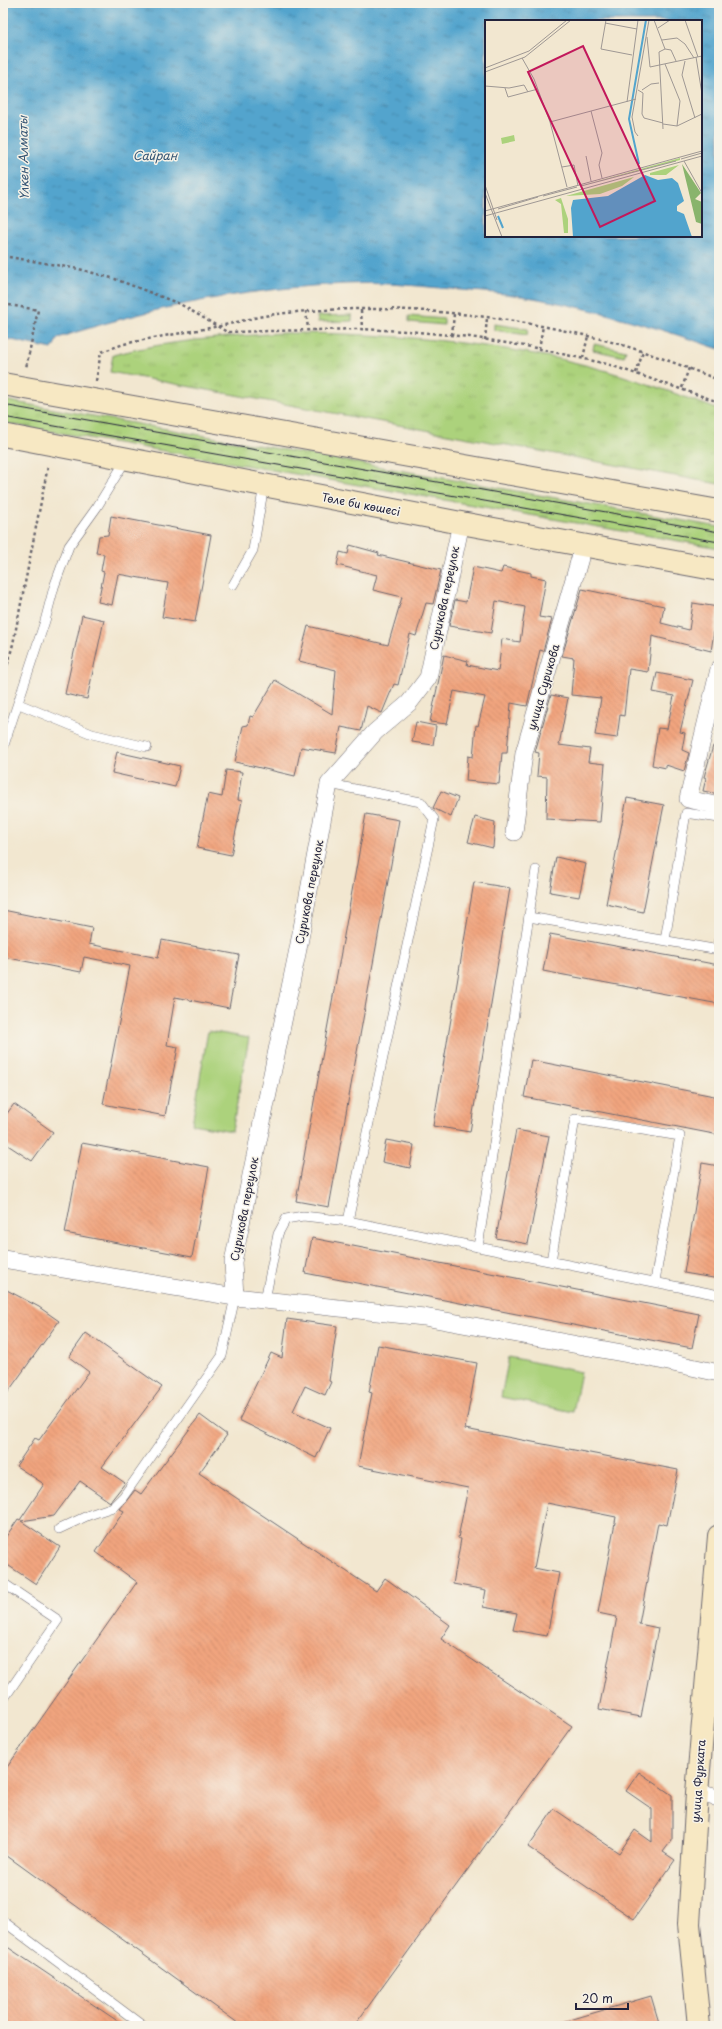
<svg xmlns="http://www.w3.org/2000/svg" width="722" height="2029" viewBox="0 0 722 2029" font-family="'Playpen Sans',sans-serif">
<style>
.grass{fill:url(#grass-tufts);stroke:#677a5c}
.pitch{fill:#acd27c;stroke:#677a5c}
.water{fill:url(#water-ripples);stroke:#3a6384;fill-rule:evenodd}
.building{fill:url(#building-back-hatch)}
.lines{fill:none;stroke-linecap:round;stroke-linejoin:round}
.lane-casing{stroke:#6b676f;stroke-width:10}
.street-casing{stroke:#6b676f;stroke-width:18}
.secondary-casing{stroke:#6b676f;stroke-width:24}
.path{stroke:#6b676f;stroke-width:2.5;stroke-dasharray:3 3;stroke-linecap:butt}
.lane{stroke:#fff;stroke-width:9}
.street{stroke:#fff;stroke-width:17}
.secondary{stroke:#f7e8c3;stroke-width:22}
.tram{stroke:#22223b;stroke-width:1}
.labels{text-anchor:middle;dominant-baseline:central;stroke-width:3;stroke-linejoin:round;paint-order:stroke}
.street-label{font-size:11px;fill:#22223b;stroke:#f7f3e8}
.water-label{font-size:12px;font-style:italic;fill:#355675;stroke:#f7f3e8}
.inset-river{fill:none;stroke:#52a4cd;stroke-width:2}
.inset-road{fill:none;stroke:#9f9894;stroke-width:1}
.view{fill:#c2185b;fill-opacity:0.15;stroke:#c2185b;stroke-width:2}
.inset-edge{fill:none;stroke:#22223b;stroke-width:2}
</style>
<defs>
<pattern id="grass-tufts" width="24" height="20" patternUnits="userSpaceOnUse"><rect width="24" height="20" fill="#acd27c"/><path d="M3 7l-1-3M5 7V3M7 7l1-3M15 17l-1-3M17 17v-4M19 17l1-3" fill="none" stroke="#94b46c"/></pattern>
<pattern id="water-ripples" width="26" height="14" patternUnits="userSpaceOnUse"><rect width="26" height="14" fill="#52a4cd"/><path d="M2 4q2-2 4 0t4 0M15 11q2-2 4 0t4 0" fill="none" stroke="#4485a8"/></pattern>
<pattern id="building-back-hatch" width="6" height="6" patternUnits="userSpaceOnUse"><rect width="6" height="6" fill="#f1a47e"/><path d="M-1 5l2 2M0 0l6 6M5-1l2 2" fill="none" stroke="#ce8d6e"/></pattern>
</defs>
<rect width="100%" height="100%" fill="#f7f3e8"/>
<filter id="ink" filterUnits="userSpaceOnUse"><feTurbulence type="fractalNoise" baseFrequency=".025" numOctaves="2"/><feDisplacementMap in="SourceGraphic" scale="8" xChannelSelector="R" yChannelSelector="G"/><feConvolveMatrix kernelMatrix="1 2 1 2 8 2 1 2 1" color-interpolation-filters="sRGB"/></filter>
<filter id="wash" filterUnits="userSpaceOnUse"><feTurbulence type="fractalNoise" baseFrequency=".012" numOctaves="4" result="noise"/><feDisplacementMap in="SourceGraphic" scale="16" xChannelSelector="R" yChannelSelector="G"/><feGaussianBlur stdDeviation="0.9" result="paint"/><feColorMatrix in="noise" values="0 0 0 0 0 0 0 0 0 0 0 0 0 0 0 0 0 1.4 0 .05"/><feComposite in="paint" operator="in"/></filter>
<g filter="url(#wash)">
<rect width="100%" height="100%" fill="#f2e7d0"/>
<g class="grass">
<polygon points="352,315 352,321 318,322 317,316"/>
<polygon points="409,316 444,319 444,325 409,322"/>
<polygon points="494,324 528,329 527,335 494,330"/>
<path d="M283,333C376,333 469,340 560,359C615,371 667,390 719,410V484L110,372L113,355C169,340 226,337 283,333Z"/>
<polygon points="594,344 626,351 624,357 593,350"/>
<polygon points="3,400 719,527 719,548 3,423"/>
</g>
<g class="pitch">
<polygon points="208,1031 249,1038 232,1131 192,1124"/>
<polygon points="509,1357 581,1372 573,1412 501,1397"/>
</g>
<path class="water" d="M3,3H719V349C659,328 596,309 533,298C506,293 479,292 452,289C417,286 382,282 347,284C248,288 152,307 58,338L52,349L3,338ZM486,21H701V236H486Z"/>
<g id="blocks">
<g class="building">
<polygon points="111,516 211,535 195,622 162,617 168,583 118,574 112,605 98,602 104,572 101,571 104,554 96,553 99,536 108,535"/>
<polygon points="350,545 379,553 378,555 441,570 433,604 426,603 416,636 410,634 398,685 394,684 382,713 367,706 361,731 341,727 336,753 301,747 295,776 235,762 243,726 248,725 250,716 253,717 275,680 332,714 336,670 299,661 308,626 388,645 402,597 373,590 377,575 337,565 340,552 348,554"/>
<polygon points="473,567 501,573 503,567 531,573 531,576 546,579 539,617 552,619 543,651 540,650 527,706 511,703 507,753 502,753 499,784 466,781 468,756 473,757 476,725 478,726 485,697 454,691 447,724 430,722 444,655 468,661 467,665 498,671 502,639 520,642 525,607 496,601 491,633 449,626 455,600 466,602"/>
<polygon points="582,589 664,606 661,623 689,630 693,603 718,607 711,651 652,636 648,672 629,669 624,716 620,715 617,738 595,735 601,698 571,695 574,658 562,656"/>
<polygon points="82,615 104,620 87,699 65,694"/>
<polygon points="657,673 693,680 680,732 685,733 682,750 689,753 684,771 666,765 666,768 652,765 658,728 667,729 674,696 653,692"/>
<polygon points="551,695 568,698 559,745 590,749 588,762 605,764 600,822 546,819 547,777 537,776 539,753 535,752"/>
<polygon points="416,722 436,726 433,745 412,742"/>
<polygon points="713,746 719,746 719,794 703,791 706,778 704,777"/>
<polygon points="117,752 180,766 175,787 112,773"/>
<polygon points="226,770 242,772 238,800 242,801 231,855 197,848 208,794 222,797"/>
<polygon points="441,791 458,798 451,817 433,808"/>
<polygon points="627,798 664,805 643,912 606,904"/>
<polygon points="366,814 399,820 329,1207 296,1201"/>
<polygon points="475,817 495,822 493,848 468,842"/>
<polygon points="556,857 586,864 579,897 550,892"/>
<polygon points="474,882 510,888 470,1132 433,1126"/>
<polygon points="3,910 92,928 89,944 158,958 162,940 239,955 229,1008 175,997 167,1045 178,1047 165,1116 103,1104 130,966 84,957 81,972 3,957"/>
<polygon points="550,934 719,965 719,1004 543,971"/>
<polygon points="531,1060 719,1097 719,1135 524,1097"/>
<polygon points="14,1104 53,1132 32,1161 3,1142 3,1119"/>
<polygon points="516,1130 549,1136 528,1244 496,1238"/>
<polygon points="386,1140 414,1145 410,1168 382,1162"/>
<polygon points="82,1143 209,1167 192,1257 65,1233"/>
<polygon points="702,1163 719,1166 719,1279 684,1273"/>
<polygon points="312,1238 699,1314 692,1348 305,1273"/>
<polygon points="3,1288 39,1307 59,1321 3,1399"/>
<polygon points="287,1319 337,1326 329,1381 331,1382 325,1395 305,1386 293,1411 330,1428 316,1458 239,1420 271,1353 282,1358"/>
<polygon points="86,1333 162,1387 102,1467 125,1483 110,1502 80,1481 54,1516 21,1521 60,1547 36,1584 3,1562 3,1541 18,1519 20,1520 44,1484 16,1466 35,1438 39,1440 89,1372 69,1357"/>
<polygon points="378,1345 477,1363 465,1429 678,1470 667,1525 658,1523 639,1624 658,1628 641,1717 599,1709 617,1617 598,1613 616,1517 547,1503 534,1568 559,1573 547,1636 513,1630 517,1613 483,1607 486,1590 453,1584 461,1539 458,1538 468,1488 358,1466 372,1393 369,1392"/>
<polygon points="200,1415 227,1435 199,1473 376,1591 385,1578 450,1625 441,1639 572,1726 354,2026 242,2026 3,1853 3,1773 137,1582 96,1552 124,1511 120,1509 135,1490 141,1494"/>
<polygon points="639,1772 672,1795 672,1840 663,1852 675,1860 634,1919 528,1847 554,1809 619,1853 635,1830 652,1842 652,1809 626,1791"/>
<polygon points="3,1944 125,2026 3,2026"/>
<polygon points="651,1996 660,2026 563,2026 563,2022"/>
</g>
</g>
</g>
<g filter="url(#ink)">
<use href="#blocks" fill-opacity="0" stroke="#6b676f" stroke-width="1"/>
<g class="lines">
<defs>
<g id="lane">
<polyline points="233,585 253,550 264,485"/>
<polyline points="19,704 92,734 147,747"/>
<polyline points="3,748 45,621 54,587 69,546 97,507 127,458"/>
<polyline points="329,784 421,802 434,819 348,1221"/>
<polyline points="529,917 719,950"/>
<polyline points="665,940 686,813 719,818"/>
<polyline points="717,949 719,939"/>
<polyline points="478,1247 536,870"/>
<polyline points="551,1261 575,1119 680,1136 655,1281"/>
<polyline points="265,1300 278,1234 286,1219 303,1216 348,1221 719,1295"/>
<polyline points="59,1529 89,1515 113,1507 123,1497 222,1356 235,1297"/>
<polyline points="3,1583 58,1620 3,1700"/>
<polyline points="3,1921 143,2026"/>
</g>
<g id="street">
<polyline points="719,669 688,799 719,806"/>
<polyline points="514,832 524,753 584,544"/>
<polyline points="3,1259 235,1297 424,1317 650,1358 719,1373"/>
<polyline points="235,1297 233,1262 298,949 329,784 375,732 409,703 428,678 461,523"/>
<polyline points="697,1793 719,1798"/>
</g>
<g id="secondary">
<polyline points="3,384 719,511"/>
<polyline points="3,435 461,523 719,570"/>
<polyline points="699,2026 689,1924 697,1793 719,1536"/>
</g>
</defs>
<use href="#lane" class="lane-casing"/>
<use href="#street" class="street-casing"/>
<use href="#secondary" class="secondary-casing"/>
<g class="path">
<polyline points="3,256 79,269 115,279 180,304 227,332 359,329 408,331 470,337 531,347 607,364 719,402"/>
<polyline points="3,304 38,310 26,368"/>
<polyline points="361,310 362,329"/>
<polyline points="306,311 308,329"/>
<polyline points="452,335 454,314"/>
<polyline points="485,340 487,318"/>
<polyline points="539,349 543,326"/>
<polyline points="583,358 588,336"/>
<polyline points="636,373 643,352"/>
<path d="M96,381L101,352L124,344C156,337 188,332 220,326C239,322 258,316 277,314C381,302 490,312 592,337C636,347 677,364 719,380"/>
<polyline points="682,388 689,368"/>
<polyline points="3,682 13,644 48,466"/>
</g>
<use href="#lane" class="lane"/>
<use href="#street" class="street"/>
<use href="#secondary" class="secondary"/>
<g class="tram">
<polyline points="3,405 719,532"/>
<polyline points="3,417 719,542"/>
</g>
</g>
</g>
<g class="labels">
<g class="street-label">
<text transform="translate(361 504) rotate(11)">Төле би көшесі</text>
<text transform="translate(444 598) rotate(-78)">Сурикова переулок</text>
<text transform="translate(543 687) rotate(-74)">улица Сурикова</text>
<text transform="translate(309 892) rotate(-79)">Сурикова переулок</text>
<text transform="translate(244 1209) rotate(-79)">Сурикова переулок</text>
<text transform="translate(698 1781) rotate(-86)">улица Фурката</text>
</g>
<g class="water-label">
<text x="155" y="155">Сайран</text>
<text transform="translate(23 158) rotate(-91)">Үлкен Алматы</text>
</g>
</g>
<g transform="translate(485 20)">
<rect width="217" height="217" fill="#f2e7d0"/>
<path d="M195,138V140L95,166ZM194,145L181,155H165V153ZM149,157L137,166L115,174L81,176ZM76,178L83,199V213H79L76,184L70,180Z" fill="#acd27c"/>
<path d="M197,144L216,173L210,179L217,182V204L211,202Z" fill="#89b46c"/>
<path d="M29,115L30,121L17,124L16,118Z" fill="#acd27c"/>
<path d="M160,155L173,160L187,158L193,163L199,181L192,186V191L199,194L207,217H88L86,188L88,180L123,176Z" fill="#52a4cd"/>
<path class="inset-river" d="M154,144L144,99L161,0M13,196L18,208"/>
<path class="inset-road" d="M121,0L116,29L147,35M169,0L180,29L174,32L178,109M200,0L213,37M120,3L152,9M173,8L185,0M162,17L165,47L217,36M177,20L192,18L200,24L209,38M180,29L186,30L191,41M211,37L217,74M37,38L49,59L65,102L82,167M200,41L197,55L210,98M0,48L44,31L82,0M0,52L40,37L86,0M0,66L24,68L39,65L43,72M20,68L23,77L53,69M153,70L158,73L157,94L159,98L178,103M157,70L166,64L174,63M142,82L153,0M106,91L117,133L114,145L117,158M65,102L151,79M178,104L192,106L195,81L180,44M192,106L217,94M153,116L150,112L147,97L164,0M101,136L106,161M196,139L217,133M199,141L217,173M77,147L89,145L93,166M0,165L12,200M96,166L191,141M0,173L17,217M58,176L92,167M13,189L53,177M0,191L217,131M0,196L217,136"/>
<path class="view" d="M98,26L170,181L115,207L43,52Z"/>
<rect width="217" height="217" class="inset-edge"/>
</g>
<rect width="722" height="2029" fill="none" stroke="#f7f3e8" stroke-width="16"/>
<path d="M576 2003v6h52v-6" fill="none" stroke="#22223b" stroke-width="2"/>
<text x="582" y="2003" font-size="12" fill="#22223b" stroke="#f7f3e8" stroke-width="3" paint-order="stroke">20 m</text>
</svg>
